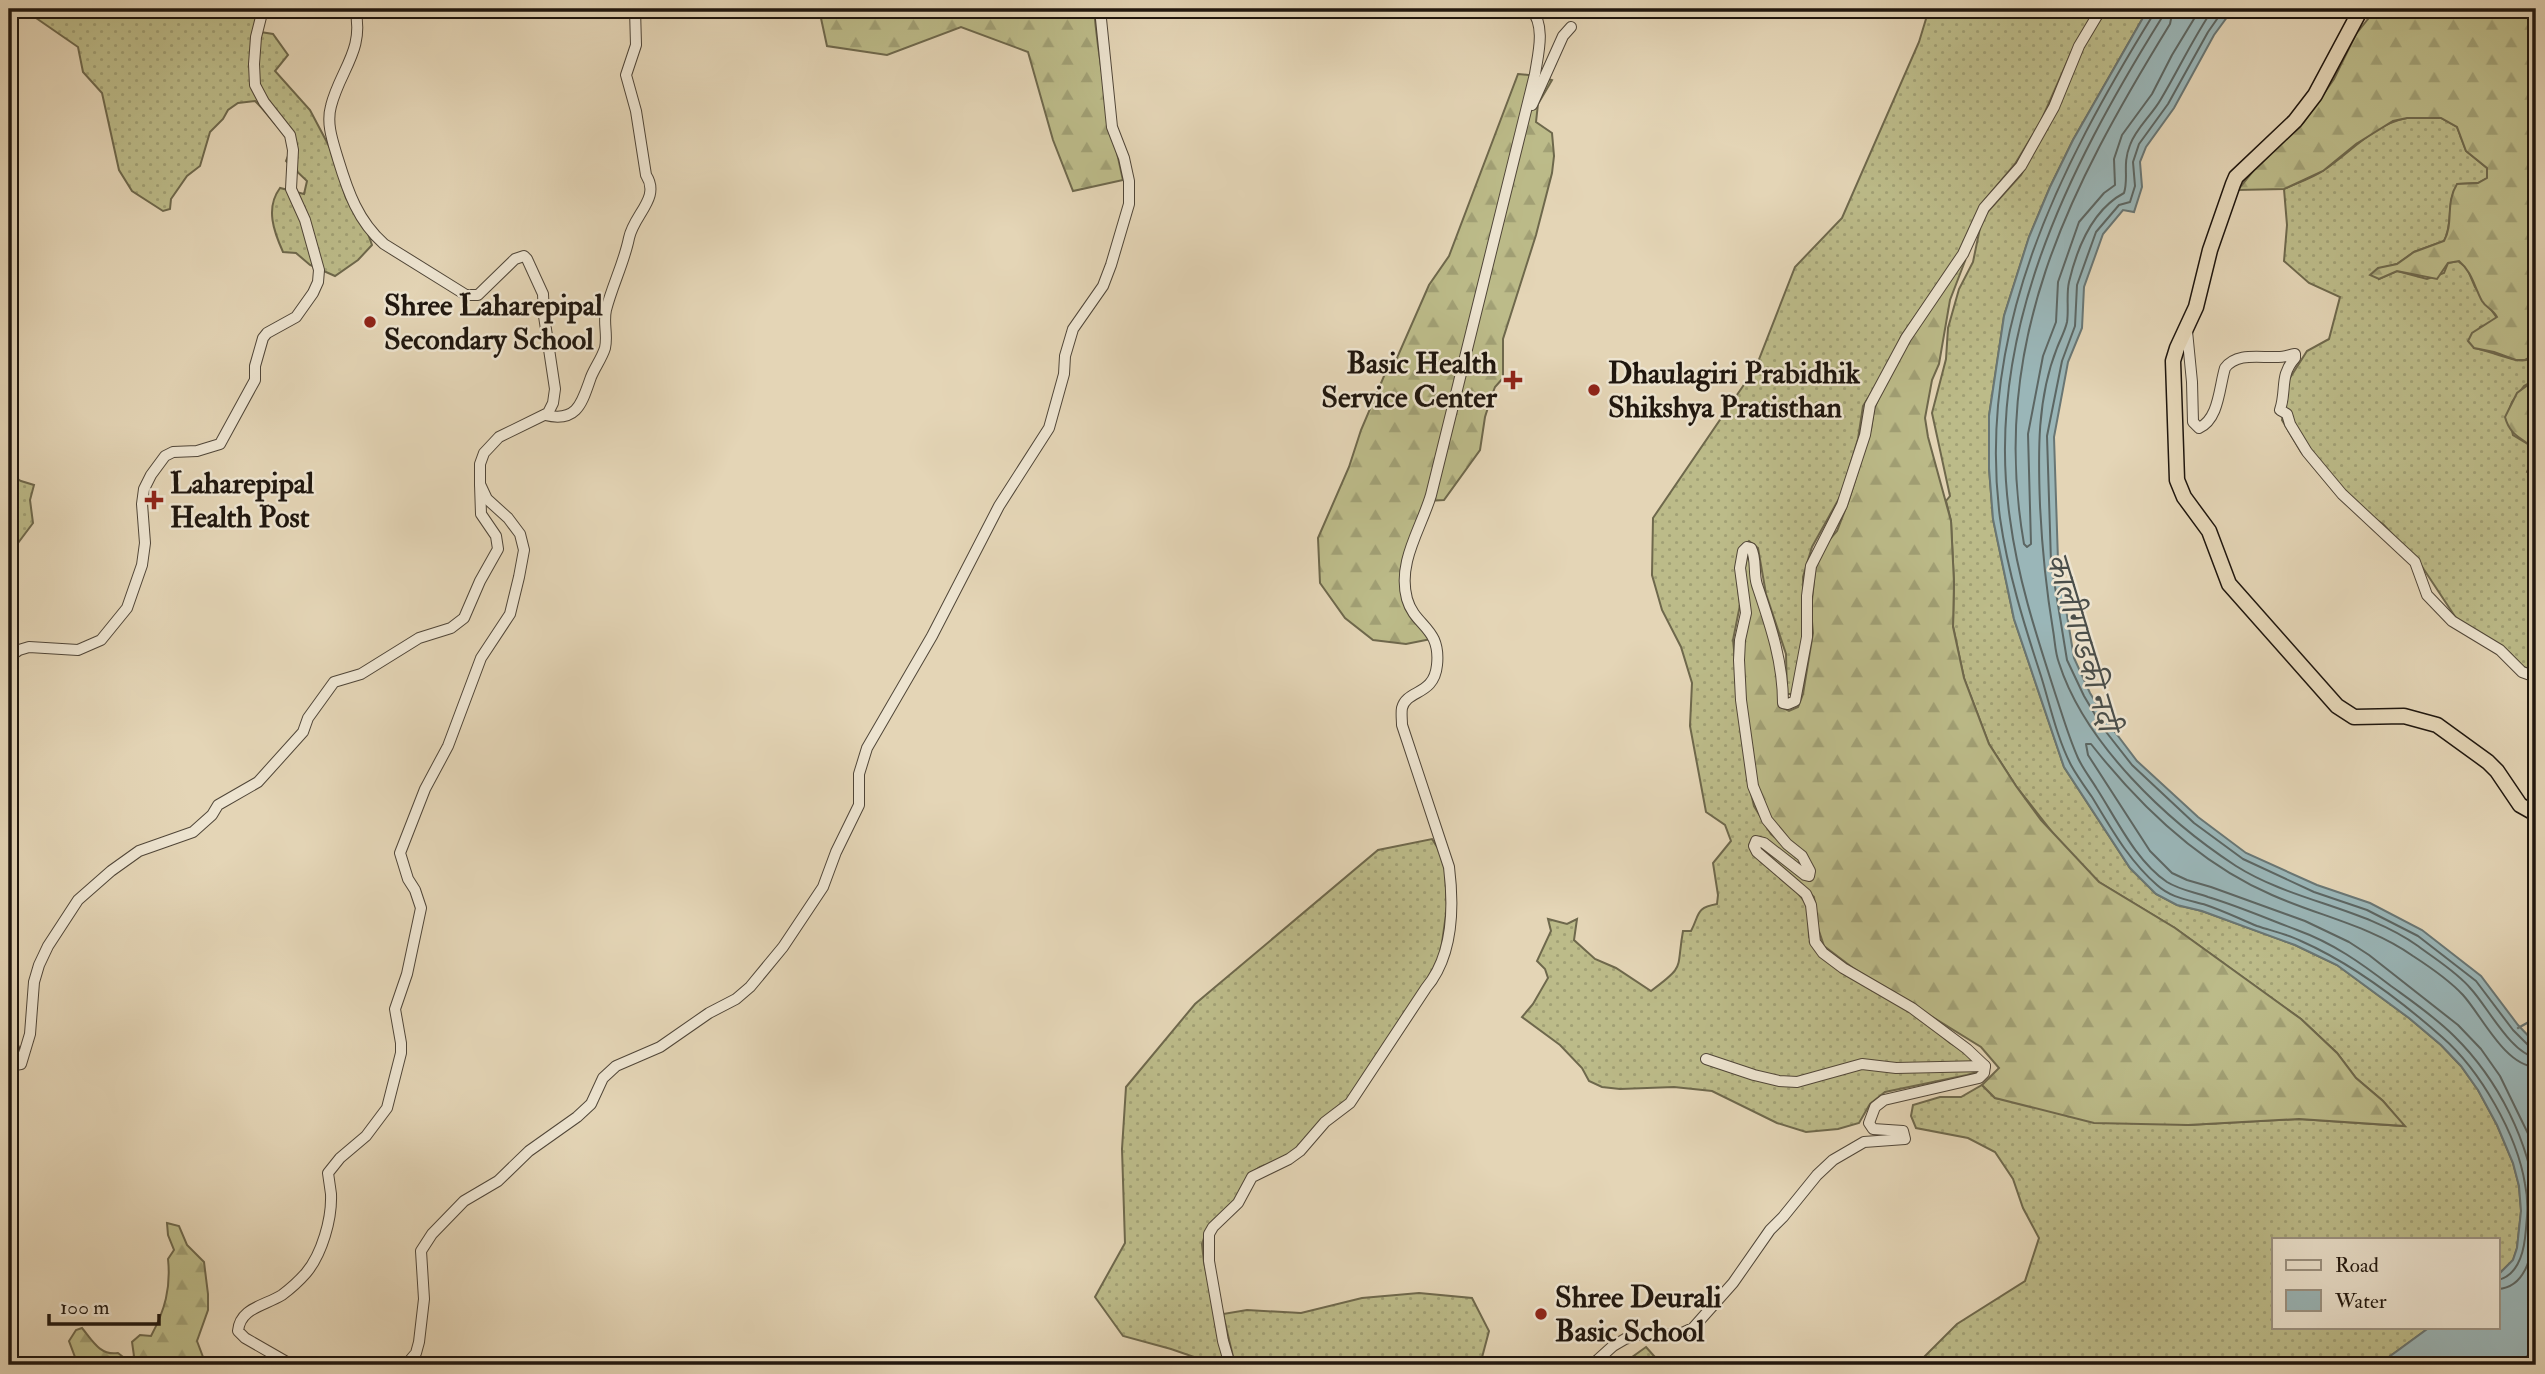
<svg xmlns="http://www.w3.org/2000/svg" width="2545" height="1374" viewBox="0 0 2545 1374" font-family="'IM FELL Double Pica','Noto Serif Devanagari',serif">
<style>
.grass{fill:url(#grass-dots);stroke:#6e684c;stroke-width:2}
.forest{fill:url(#forest-firs);stroke:#6e684c;stroke-width:2}
.water{fill:#9ab6b8;stroke:#697674;stroke-width:2}
.lines{fill:none;stroke-linecap:round;stroke-linejoin:round}
.shore{stroke:#5c6663;stroke-width:2}
.stream{stroke:#697674;stroke-width:2.5}
.minor-casing{stroke:#504638;stroke-width:12}
.highway-casing{stroke:#1f160e;stroke-width:17}
.minor{stroke:#ede4d0;stroke-width:10}
.highway{stroke:#e4d5b6;stroke-width:14}
.poi-dot{fill:#8f2418;stroke:#ede4d0;stroke-width:2.5}
.labels{text-anchor:middle;dominant-baseline:central;stroke-width:5;stroke-linejoin:round;paint-order:stroke}
.poi-label{font-size:30px;font-weight:bold;fill:#1f160e;stroke:#ede4d0;text-anchor:start}
.water-label{font-size:32px;font-style:italic;fill:#4a4e4a;stroke:#ede4d0}
</style>
<defs>
<pattern id="grass-dots" width="8" height="8" patternUnits="userSpaceOnUse" patternTransform="scale(1.75)"><rect width="8" height="8" fill="#bcbb89"/><path d="M2 2h.1M6 6h.1" fill="none" stroke="#a1a075" stroke-width="1.8" stroke-linecap="round"/></pattern>
<pattern id="forest-firs" width="22" height="20" patternUnits="userSpaceOnUse" patternTransform="scale(1.75)"><rect width="22" height="20" fill="#bcbb89"/><path d="M5 1l3.5 6h-7zM16 11l3.5 6h-7z" fill="#a1a075"/></pattern>
</defs>
<rect width="100%" height="100%" fill="#e4d5b6"/>
<filter id="stains"><feTurbulence type="fractalNoise" baseFrequency=".00286" numOctaves="4"/><feColorMatrix values="0 0 0 0 .2 0 0 0 0 .09 0 0 0 0 .02 0 0 0 .5 -.17"/></filter>
<radialGradient id="worn" r=".72"><stop offset=".6" stop-color="#630" stop-opacity="0"/><stop offset="1" stop-color="#630" stop-opacity=".3"/></radialGradient>
<g class="grass">
<path d="M23,9H262L254,31L273,34L288,55L275,71L310,110L330,148L346,198L367,231L372,245L358,260L335,276L310,265L296,253L283,252C274,232 265,208 280,188L304,194L307,181L286,161L290,151L288,136C275,127 267,112 255,101L238,103L228,110L223,119L210,132L200,166L187,176L171,199L170,209L163,211L132,191L119,170L102,93L83,72L78,47Z"/>
<path d="M1929,9H2097L2071,53L2041,121L2015,164L1983,202L1960,252L1902,335L1885,371L1863,406L1858,439L1841,495L1812,547L1803,577L1804,635L1793,694H1787L1786,654L1766,594L1758,548L1749,541L1739,549L1736,572L1740,605L1733,640L1747,776L1754,806L1771,834L1801,860L1802,869C1787,856 1774,842 1754,837L1749,845L1760,861L1796,891L1808,906L1809,937L1818,952L1911,1010L1950,1043L1972,1055L1979,1064L1977,1072L1967,1075L1885,1092L1870,1104L1859,1123L1838,1129L1806,1132L1777,1123L1712,1091L1674,1087L1620,1089L1602,1087L1589,1081L1582,1068L1560,1045L1522,1017L1533,1004L1548,978L1545,969L1537,961L1551,931L1548,919L1567,924L1577,919L1574,940L1595,959L1616,968L1651,991C1686,965 1676,970 1683,931H1691C1700,914 1695,908 1717,904L1718,895L1713,863L1731,841L1725,825L1706,812L1690,726L1692,683L1681,647L1662,610L1652,575L1653,518L1756,367L1795,267L1842,218L1919,42Z"/>
<polygon points="2108,9 2148,9 2073,140 2050,187 2029,237 2004,316 1989,416 1989,468 1993,519 2014,619 2064,767 2130,868 2156,894 2177,905 2202,911 2295,945 2337,965 2409,1018 2441,1045 2461,1066 2478,1090 2497,1125 2513,1163 2519,1186 2521,1211 2517,1248 2513,1260 2498,1275 2498,1239 2274,1239 2274,1327 2430,1327 2378,1365 1916,1365 1957,1324 2025,1281 2039,1238 2023,1208 2013,1179 1995,1152 1968,1138 1916,1128 1911,1116 1913,1105 1940,1097 1961,1097 1982,1085 1995,1098 2188,1125 2299,1119 2404,1126 2383,1101 2356,1078 2337,1053 2301,1019 2175,928 2099,882 2063,846 2016,786 1989,744 1964,678 1953,626 1954,583 1951,521 1946,501 1950,496 1932,413 1946,359 1948,328 1959,289 1973,262 1982,218 2021,175 2035,150 2082,45"/>
<path d="M2407,118H2441L2457,127L2466,151L2487,168V178L2478,183L2458,184C2445,203 2454,223 2444,241L2414,252L2397,264L2378,269L2379,279L2397,271L2427,279L2444,273L2448,263L2458,261L2467,268L2475,287L2497,318L2490,324L2480,327L2474,348C2487,350 2516,363 2526,360C2530,359 2533,356 2536,354V379L2524,386L2512,402L2508,413L2513,435L2531,446L2536,452L2527,472L2536,478V669L2519,667L2511,654L2458,621L2421,565L2383,524L2336,494L2301,452L2282,420L2288,381L2307,351L2329,339L2340,297L2309,283L2284,261L2287,225L2284,189C2297,183 2313,178 2324,170C2351,152 2374,124 2407,118Z"/>
<polygon points="9,474 21,481 34,485 30,500 33,523 9,555"/>
<polygon points="1432,839 1441,853 1445,870 1447,907 1439,965 1347,1101 1296,1151 1280,1161 1260,1167 1250,1174 1239,1196 1206,1232 1202,1244 1204,1262 1226,1365 1217,1365 1171,1349 1123,1336 1095,1297 1125,1243 1122,1149 1126,1087 1195,1004 1378,850"/>
<polygon points="1419,1293 1472,1298 1489,1331 1480,1365 1235,1365 1223,1314 1247,1310 1301,1313 1362,1298"/>
<polygon points="2536,1342 2536,1365 2515,1365 2530,1354"/>
<polygon points="1646,1347 1662,1365 1621,1365"/>
</g>
<g class="forest">
<path d="M819,9H1094C1099,67 1110,123 1123,180L1073,191L1053,140L1028,52L961,27L887,55L827,46Z"/>
<path d="M2376,9H2536V354L2525,360H2516L2494,352L2474,348L2468,341L2472,333L2497,317C2493,309 2486,308 2482,301C2474,286 2472,272 2459,261L2448,263L2437,279L2397,271L2379,279L2370,275L2378,268L2397,264L2414,252L2444,241C2454,223 2445,203 2457,184L2478,183L2487,178V168L2466,151L2457,127L2441,118H2407L2393,121L2356,144L2323,171L2284,189L2238,190L2266,155L2303,123L2334,79L2356,34Z"/>
<polygon points="1518,74 1538,76 1552,80 1538,104 1536,122 1552,133 1554,156 1552,173 1536,235 1503,339 1503,378 1495,387 1492,395 1485,417 1480,450 1444,500 1427,501 1401,579 1431,639 1406,644 1373,640 1345,618 1320,583 1318,538 1349,467 1361,430 1387,369 1397,358 1429,285 1449,256"/>
<polygon points="1965,261 1950,300 1939,364 1932,380 1925,418 1928,437 1951,521 1954,583 1953,627 1964,678 1989,744 2016,786 2041,820 2099,882 2175,928 2301,1019 2337,1053 2356,1078 2383,1101 2405,1126 2299,1119 2188,1125 2094,1123 1995,1098 1982,1085 1999,1068 1981,1047 1853,968 1824,946 1818,928 1814,897 1757,847 1760,845 1809,879 1814,875 1813,867 1780,835 1764,805 1753,772 1753,751 1746,720 1743,648 1743,577 1748,552 1751,553 1774,651 1781,707 1789,711 1798,707 1803,694 1813,633 1811,610 1816,561 1823,547 1837,531 1849,500 1871,429 1874,409 1884,386 1913,333 1960,262"/>
<path d="M2536,379V452C2525,437 2511,439 2505,417L2517,393Z"/>
<path d="M167,1223L179,1226L187,1245L204,1262L208,1294V1310L197,1341L203,1357L201,1365H78L69,1341L76,1330L82,1328C92,1340 100,1356 118,1353L127,1360L134,1356L132,1342L140,1335L151,1336C165,1310 171,1288 168,1259L174,1250L168,1235Z"/>
</g>
<polygon class="water" points="2148,9 2233,9 2214,35 2174,108 2146,147 2140,162 2142,187 2134,212 2123,210 2103,234 2084,287 2082,328 2068,362 2054,437 2058,561 2074,658 2090,693 2109,724 2137,761 2198,817 2246,853 2317,885 2370,903 2422,930 2481,976 2518,1025 2536,1044 2536,1342 2530,1354 2515,1365 2378,1365 2430,1327 2498,1327 2498,1275 2513,1260 2517,1248 2521,1211 2519,1186 2513,1163 2497,1125 2478,1090 2461,1066 2441,1045 2409,1018 2337,965 2295,945 2202,911 2177,905 2156,894 2130,868 2064,767 2014,619 1993,519 1989,468 1989,416 2004,316 2029,237 2050,187 2073,140"/>
<g class="lines">
<g class="shore">
<path d="M2154,9L2153,15C2058,169 1976,332 2000,518C2008,573 2024,624 2041,676C2050,705 2057,738 2071,765C2077,776 2085,787 2092,797C2111,828 2129,861 2157,885C2171,898 2189,900 2206,905C2224,911 2240,919 2257,926C2272,931 2287,934 2301,941C2353,964 2399,999 2442,1037C2480,1070 2517,1134 2525,1184C2529,1202 2527,1220 2525,1238C2523,1256 2516,1276 2498,1280"/>
<path d="M2163,9L2161,19C2067,170 1983,337 2010,519C2018,580 2037,637 2056,696C2063,717 2069,738 2078,758C2083,769 2091,779 2097,789C2117,820 2136,861 2167,882C2180,890 2194,892 2208,897C2238,906 2268,919 2297,930C2333,943 2361,963 2391,986C2413,1002 2435,1017 2454,1036C2498,1079 2530,1142 2536,1204"/>
<path d="M2173,9L2170,24C2068,190 1989,343 2024,544L2027,547L2031,544L2028,434L2043,356L2056,322L2058,282L2079,222L2104,193L2115,185L2114,159L2122,135L2152,94L2172,55L2200,9"/>
<path d="M2213,9C2193,38 2179,69 2161,99C2152,115 2136,128 2130,145C2122,165 2129,177 2124,193C2092,210 2077,248 2069,282C2066,295 2069,309 2067,322C2065,331 2060,340 2057,348C2037,398 2038,453 2040,505C2042,548 2046,588 2053,630C2055,641 2055,653 2059,663C2085,744 2167,821 2236,866C2293,902 2363,907 2418,946C2435,959 2457,972 2471,989C2487,1006 2512,1055 2536,1057"/>
<polyline points="2224,9 2208,32 2168,104 2139,144 2133,162 2135,186 2130,202 2119,205 2096,232 2077,285 2075,326 2062,361 2047,436 2051,562 2067,660 2084,696 2103,728 2132,765 2194,823 2243,859 2314,892 2367,910 2418,936 2476,981 2513,1030 2529,1046 2536,1048"/>
<path d="M2536,1067C2505,1066 2482,1016 2463,995C2449,980 2430,967 2413,956C2371,926 2319,916 2272,895C2200,864 2139,805 2091,744H2086L2088,755L2150,851L2172,873L2187,880L2211,887L2305,921L2349,942L2369,955L2458,1025L2481,1049L2500,1076L2536,1150"/>
<path d="M2498,1289C2531,1287 2533,1243 2536,1218"/>
</g>
<polyline class="stream" points="2518,1028 2536,1018"/>
<defs>
<g id="minor">
<polyline points="1532,105 1563,36 1571,27"/>
<path d="M2187,331L2192,382L2193,422L2199,428C2219,419 2219,388 2225,368C2237,352 2260,358 2278,357C2284,357 2289,355 2295,354V358C2279,376 2287,389 2280,410L2287,414L2290,424L2307,452L2342,494L2415,562L2427,595L2452,621L2500,650L2522,672L2536,677"/>
<path d="M545,415C578,423 582,402 591,377C595,367 602,358 605,348C608,335 603,323 606,310C612,286 624,263 629,238C634,214 661,198 646,175L636,111L626,75L636,45L635,9"/>
<polyline points="9,657 19,650 29,647 78,650 101,640 127,608 142,565 145,543 142,504 144,489 151,475 165,456 173,452 197,451 220,444 255,380 255,366 263,338 267,333 296,317 313,293 318,282 319,270 305,220 291,189 293,150 290,135 264,102 255,85 254,64 256,37 263,9"/>
<polyline points="9,1042 14,1048 15,1065 21,1064 30,1034 34,982 39,965 48,946 78,900 111,871 139,851 193,832 212,815 218,805 258,782 303,732 308,718 334,682 361,674 419,638 451,628 464,618 480,581 498,549 496,536 481,514 480,484"/>
<polyline points="1706,1059 1754,1075 1779,1081 1797,1082 1862,1064 1896,1068 1985,1066"/>
<path d="M292,1365L245,1338L238,1331C240,1308 264,1306 282,1295C290,1289 299,1281 306,1273C322,1254 332,1219 331,1194C330,1187 329,1180 328,1173L340,1158L366,1136L387,1108L401,1053V1043L395,1009L407,974L421,908L415,890L408,879L400,853L425,789L448,746L481,658L510,614L519,577L524,550L520,534L508,518L487,499L480,484V464L484,453L499,437L548,413L553,403L555,389L544,316L543,294L527,259L524,256L515,259L478,295H466L384,244C358,221 348,192 338,159C333,142 326,124 331,106C340,70 365,50 355,9"/>
<polyline points="406,1365 416,1353 419,1342 424,1299 421,1251 432,1234 464,1201 498,1181 529,1151 577,1117 591,1104 603,1078 616,1066 660,1047 709,1013 736,999 750,987 783,947 823,887 836,852 859,805 859,774 867,748 932,636 999,506 1049,428 1064,374 1065,356 1073,329 1103,286 1111,265 1129,204 1129,181 1124,158 1112,127 1100,9"/>
<path d="M1230,1365L1223,1341L1209,1261V1234L1213,1227L1238,1203L1252,1177L1289,1159L1300,1151L1325,1122L1350,1103L1426,988C1453,956 1454,907 1449,867L1402,725C1402,720 1401,713 1402,708C1407,689 1434,696 1437,665C1441,627 1415,627 1407,599C1397,562 1421,529 1431,495L1535,74C1538,54 1546,26 1531,9"/>
<path d="M1592,1365L1613,1346L1625,1339L1636,1335L1680,1334L1693,1328L1733,1283L1770,1230L1783,1217L1817,1175L1833,1160L1864,1142L1905,1139L1903,1131L1873,1129L1869,1123L1875,1107L1884,1100L1979,1078L1984,1073L1985,1066L1967,1049L1912,1008L1843,968L1823,953L1815,942L1811,905L1806,894L1757,852L1754,846L1756,841L1764,843L1805,875L1809,876L1810,871L1802,856L1787,844L1767,820L1753,786L1741,700L1739,660L1740,640L1746,613L1740,568L1743,551L1747,547L1751,548C1757,560 1753,573 1757,585C1770,624 1783,661 1783,703L1788,704L1795,701L1807,637V596L1811,566L1842,505L1865,435L1870,405L1906,338L1963,254L1984,208L2021,166L2054,107L2079,46L2101,9"/>
</g>
<polyline id="highway" points="2361,9 2315,95 2295,121 2236,177 2233,184 2210,250 2196,307 2177,348 2173,361 2177,480 2184,497 2209,531 2229,584 2337,706 2354,717 2404,716 2437,725 2488,762 2497,771 2520,805 2536,814"/>
</defs>
<use href="#minor" class="minor-casing"/>
<use href="#highway" class="highway-casing"/>
<use href="#minor" class="minor"/>
<use href="#highway" class="highway"/>
</g>
<g class="poi-dot">
<circle cx="370" cy="322" r="7"/>
<path d="M1509.5 369.5h7v7h7v7h-7v7h-7v-7h-7v-7h7z"/>
<circle cx="1594" cy="390" r="7"/>
<path d="M150.5 489.5h7v7h7v7h-7v7h-7v-7h-7v-7h7z"/>
<circle cx="1541" cy="1314" r="7"/>
</g>
<g class="labels">
<g class="poi-label">
<text x="384" y="305">Shree Laharepipal<tspan x="384" dy="34">Secondary School</tspan></text>
<text x="1497" y="363" text-anchor="end">Basic Health<tspan x="1497" dy="34">Service Center</tspan></text>
<text x="1608" y="373">Dhaulagiri Prabidhik<tspan x="1608" dy="34">Shikshya Pratisthan</tspan></text>
<text x="170" y="483">Laharepipal<tspan x="170" dy="34">Health Post</tspan></text>
<text x="1555" y="1297">Shree Deurali<tspan x="1555" dy="34">Basic School</tspan></text>
</g>
<g class="water-label">
<text transform="translate(2082 642) rotate(73)">कालीगण्डकी नदी</text>
</g>
</g>
<rect width="2545" height="1374" fill="none" stroke="#e4d5b6" stroke-width="35"/>
<rect x="10" y="10" width="2524" height="1353" fill="none" stroke="#1f160e" stroke-width="3.5"/>
<rect x="18" y="18" width="2510" height="1339" fill="none" stroke="#1f160e" stroke-width="2"/>
<rect x="2272" y="1238" width="228" height="91" fill="#ede4d0" stroke="#9b9282" stroke-width="2"/>
<rect x="2286" y="1260" width="35" height="10" fill="#ede4d0" stroke="#9b9282" stroke-width="2"/>
<text x="2335" y="1272" font-size="21" fill="#1f160e">Road</text>
<rect x="2286" y="1290" width="35" height="21" fill="#9ab6b8" stroke="#9b9282" stroke-width="2"/>
<text x="2335" y="1308" font-size="21" fill="#1f160e">Water</text>
<path d="M49 1314v10h110v-10" fill="none" stroke="#1f160e" stroke-width="3.5"/>
<text x="60" y="1314" font-size="21" fill="#1f160e" stroke="#ede4d0" stroke-width="5" paint-order="stroke">100 m</text>
<rect width="100%" height="100%" filter="url(#stains)"/>
<rect width="100%" height="100%" fill="url(#worn)"/>
</svg>
